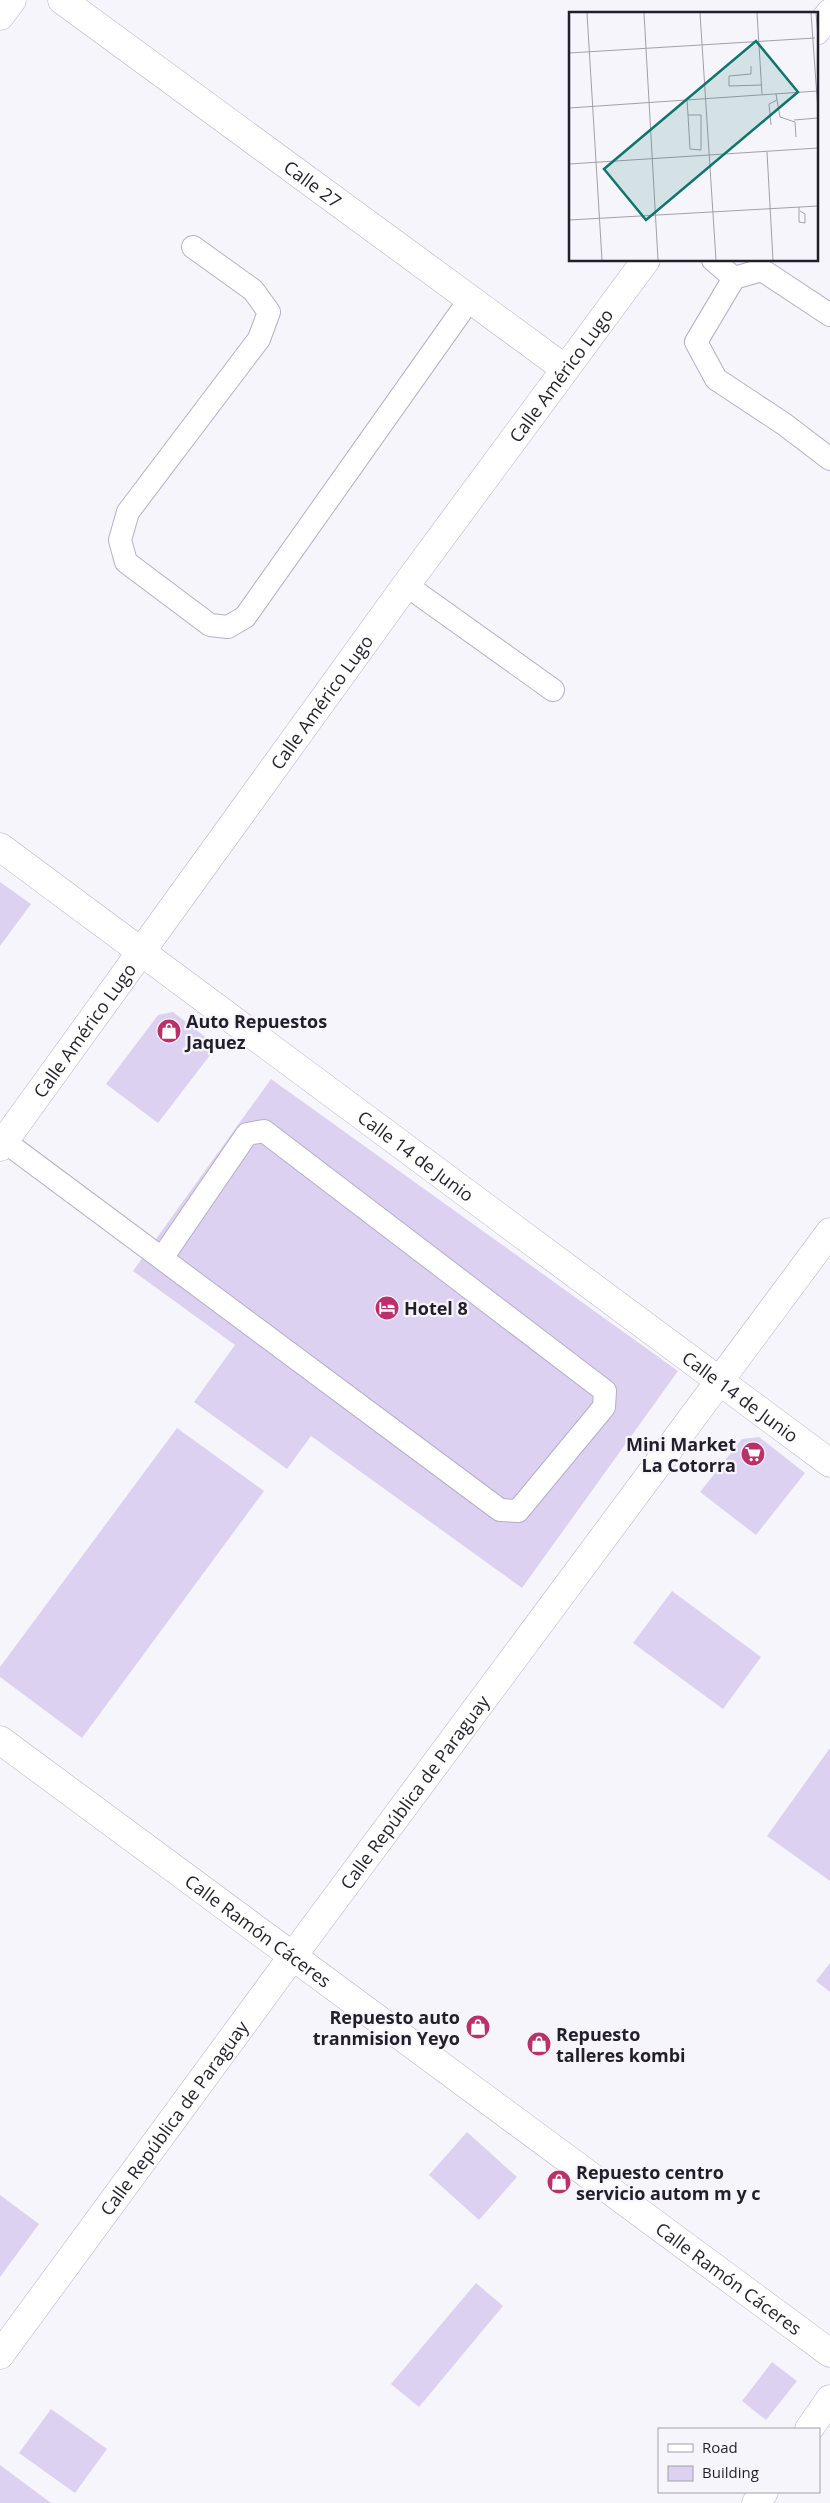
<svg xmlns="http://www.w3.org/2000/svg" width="830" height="2503" viewBox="0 0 830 2503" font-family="'Open Sans',sans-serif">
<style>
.building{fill:#dcd1f1}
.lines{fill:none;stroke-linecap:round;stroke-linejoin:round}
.lane-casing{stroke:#b7adcb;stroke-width:24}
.street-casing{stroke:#b7adcb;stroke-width:29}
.lane{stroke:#fff;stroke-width:22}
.street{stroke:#fff;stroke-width:28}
.labels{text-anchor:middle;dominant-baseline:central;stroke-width:4.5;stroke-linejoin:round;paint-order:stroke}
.street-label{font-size:18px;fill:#221e2a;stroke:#f7f5fc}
.poi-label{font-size:18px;font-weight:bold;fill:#221e2a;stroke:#f7f5fc;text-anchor:start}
.inset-road{fill:none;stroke:#a29fa8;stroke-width:1}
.view{fill:#0f766e;fill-opacity:0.15;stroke:#0f766e;stroke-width:2.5}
.inset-edge{fill:none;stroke:#221e2a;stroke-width:2.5}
</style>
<rect width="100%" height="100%" fill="#f7f5fc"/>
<g class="building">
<polygon points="0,882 31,904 0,946"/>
<polygon points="173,1012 217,1046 158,1123 106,1084 158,1015"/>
<polygon points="271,1079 678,1371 522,1588 311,1436 287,1469 194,1402 235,1345 133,1271"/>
<polygon points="177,1428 264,1491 82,1738 0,1677 0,1667"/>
<polygon points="759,1437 805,1473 756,1535 700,1492 742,1439"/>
<polygon points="672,1591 761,1657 723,1709 633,1643"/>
<polygon points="830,1748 830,1881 767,1836"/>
<polygon points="830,1963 830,1992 816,1981"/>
<polygon points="467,2132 517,2177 479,2220 429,2175"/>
<polygon points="0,2195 39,2224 0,2277"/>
<polygon points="476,2283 503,2306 419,2407 391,2384"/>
<polygon points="772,2362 797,2381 766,2420 742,2401"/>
<polygon points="51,2409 107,2449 75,2493 19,2453"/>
<polygon points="0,2465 51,2503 0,2503"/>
</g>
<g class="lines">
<defs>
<g id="lane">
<polyline points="193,247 253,290 269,312 259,339 128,512 120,540 126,562 210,625 228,627 245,617 470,299"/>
<polyline points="713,260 734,278 762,270 830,315"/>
<polyline points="734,278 696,342 716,379 784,424 830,459"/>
<polyline points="406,585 553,690"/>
<polyline points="4,1141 500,1510 518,1511 604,1407 605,1391 264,1131 247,1134 162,1258"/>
</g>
<g id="street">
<path id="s1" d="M62,0L564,368"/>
<polyline points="0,16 12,0"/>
<polyline points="816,31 830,13"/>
<path id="s2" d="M0,847L830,1463"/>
<path id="s3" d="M0,1147L406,585L646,260"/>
<path id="s4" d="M0,1740L830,2353"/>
<path id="s5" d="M0,2355L292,1957L830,1232"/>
<polyline points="809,2429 830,2399"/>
<polyline points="756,2503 764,2492"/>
</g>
</defs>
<use href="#lane" class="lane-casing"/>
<use href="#street" class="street-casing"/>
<use href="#lane" class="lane"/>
<use href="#street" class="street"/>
</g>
<defs>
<symbol id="shop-disc" viewBox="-11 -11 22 22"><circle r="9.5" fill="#bb3069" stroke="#f7f5fc"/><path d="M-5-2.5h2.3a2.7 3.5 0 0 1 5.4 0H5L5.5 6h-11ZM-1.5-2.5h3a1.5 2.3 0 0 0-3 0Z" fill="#fff"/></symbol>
<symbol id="hotel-disc" viewBox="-11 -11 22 22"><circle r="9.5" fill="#bb3069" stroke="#f7f5fc"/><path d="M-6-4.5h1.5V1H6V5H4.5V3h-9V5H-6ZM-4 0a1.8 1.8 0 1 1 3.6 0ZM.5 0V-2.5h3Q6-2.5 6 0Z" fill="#fff"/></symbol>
<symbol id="supermarket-disc" viewBox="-11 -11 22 22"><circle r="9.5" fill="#bb3069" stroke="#f7f5fc"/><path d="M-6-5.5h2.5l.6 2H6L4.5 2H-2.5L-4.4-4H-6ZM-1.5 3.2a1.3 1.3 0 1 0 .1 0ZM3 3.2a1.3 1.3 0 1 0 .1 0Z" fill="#fff"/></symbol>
</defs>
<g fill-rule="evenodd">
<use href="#shop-disc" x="155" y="1017" width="28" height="28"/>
<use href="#hotel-disc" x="373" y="1294" width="28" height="28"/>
<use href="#supermarket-disc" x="739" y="1440" width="28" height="28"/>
<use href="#shop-disc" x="464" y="2013" width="28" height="28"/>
<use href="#shop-disc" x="525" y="2030" width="28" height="28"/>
<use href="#shop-disc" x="545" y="2168" width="28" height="28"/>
</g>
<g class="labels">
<g class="street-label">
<text stroke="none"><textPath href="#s1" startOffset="311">Calle 27</textPath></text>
<text stroke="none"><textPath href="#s3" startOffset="954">Calle Américo Lugo</textPath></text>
<text stroke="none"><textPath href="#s3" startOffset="549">Calle Américo Lugo</textPath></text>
<text stroke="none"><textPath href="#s3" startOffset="144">Calle Américo Lugo</textPath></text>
<text stroke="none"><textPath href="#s2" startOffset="518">Calle 14 de Junio</textPath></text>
<text stroke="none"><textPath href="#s2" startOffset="922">Calle 14 de Junio</textPath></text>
<text stroke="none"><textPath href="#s5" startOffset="699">Calle República de Paraguay</textPath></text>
<text stroke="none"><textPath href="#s4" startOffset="321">Calle Ramón Cáceres</textPath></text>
<text stroke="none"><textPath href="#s5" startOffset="294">Calle República de Paraguay</textPath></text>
<text stroke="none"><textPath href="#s4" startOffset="906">Calle Ramón Cáceres</textPath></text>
</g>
<g class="poi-label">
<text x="186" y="1021">Auto Repuestos<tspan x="186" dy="21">Jaquez</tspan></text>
<text x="404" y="1308">Hotel 8</text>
<text x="736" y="1444" text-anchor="end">Mini Market<tspan x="736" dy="21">La Cotorra</tspan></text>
<text x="460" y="2017" text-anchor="end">Repuesto auto<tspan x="460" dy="21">tranmision Yeyo</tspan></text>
<text x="556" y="2034">Repuesto<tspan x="556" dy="21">talleres kombi</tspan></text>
<text x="576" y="2172">Repuesto centro<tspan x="576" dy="21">servicio autom m y c</tspan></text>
</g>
</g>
<g transform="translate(569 12)">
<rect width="249" height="249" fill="#f7f5fc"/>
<path class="inset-road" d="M18,1L33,248M75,1L89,248M131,1L147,248M188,1L193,82M242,1L249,99M247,1L249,26M0,41L246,26M182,54V62L160,64V74L193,73M207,82L211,105L226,110L227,125M118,88L119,103L121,137L132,138V103H119M0,96L249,79M225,108L249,106M202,113L200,92L208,88M198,140L204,248M0,152L249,136M230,195V210L236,211V202L231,199M0,208L249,194"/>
<path class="view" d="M187,29L229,80L77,208L35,157Z"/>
<rect width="249" height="249" class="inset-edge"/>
</g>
<rect x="658" y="2428" width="162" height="65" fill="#f7f5fc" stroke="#a29fa8"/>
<rect x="668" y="2444" width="25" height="8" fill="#ffffff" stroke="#a29fa8"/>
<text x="702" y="2453" font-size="15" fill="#221e2a">Road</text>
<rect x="668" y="2466" width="25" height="15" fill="#dcd1f1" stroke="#a29fa8"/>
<text x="702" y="2478" font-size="15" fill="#221e2a">Building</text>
</svg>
